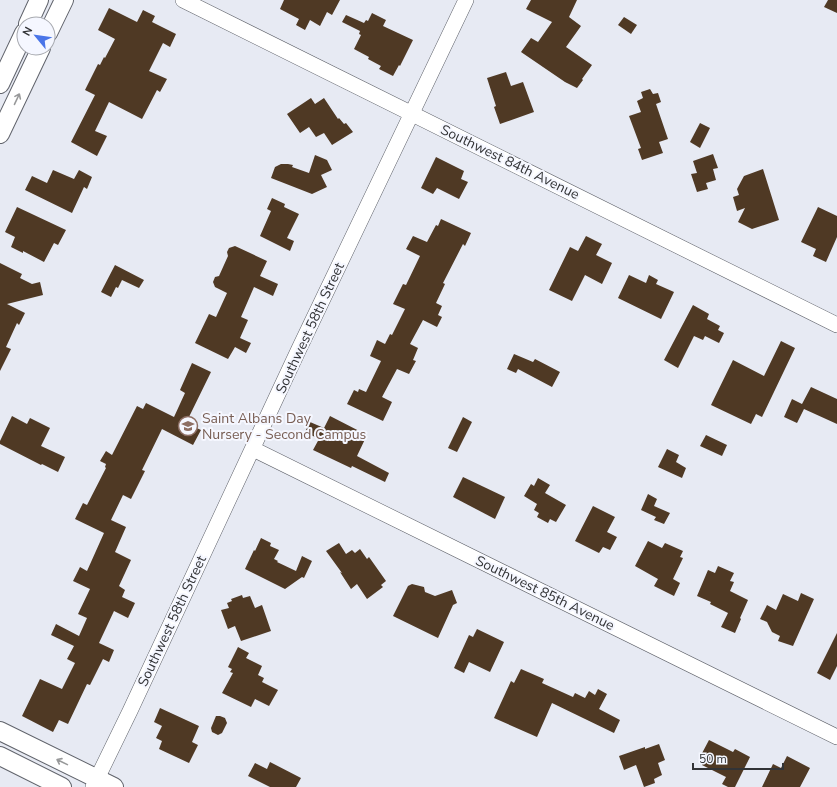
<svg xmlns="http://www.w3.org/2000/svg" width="837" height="787" viewBox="0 0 837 787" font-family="'Nunito Sans',sans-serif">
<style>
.building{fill:#4f3924}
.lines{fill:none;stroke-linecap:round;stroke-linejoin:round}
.minor-casing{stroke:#60636b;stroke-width:16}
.major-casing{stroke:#60636b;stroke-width:20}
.minor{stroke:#fff;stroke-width:15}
.major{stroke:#fff;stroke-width:18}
.oneway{stroke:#98999a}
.labels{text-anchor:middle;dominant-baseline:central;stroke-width:4;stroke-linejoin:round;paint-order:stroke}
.street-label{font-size:14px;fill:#323336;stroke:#f5f7ff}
.education-label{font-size:14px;fill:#785e54;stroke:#f5f7ff;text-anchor:start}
</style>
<rect width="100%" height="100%" fill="#e7eaf3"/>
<g class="building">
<polygon points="284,0 340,0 332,15 327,12 320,26 310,20 305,30 296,25 299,19 280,9"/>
<polygon points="531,0 577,0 569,17 581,26 566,47 592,65 582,79 583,80 577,88 565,82 521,52 531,38 538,42 552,22 526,9"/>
<polygon points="828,0 837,0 837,13 824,7"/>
<polygon points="109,8 137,22 143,10 155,16 152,22 176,34 170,47 163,43 149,71 167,79 160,92 157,90 142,119 109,102 95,131 107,136 97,156 71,142 95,95 85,90 98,64 100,65 104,57 105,58 115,39 98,30"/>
<polygon points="372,13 386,20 383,26 413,40 400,66 399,65 393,76 379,69 381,66 368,59 369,57 354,49 361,35 359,34 360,31 342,22 346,15 364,23 366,20 368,21"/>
<polygon points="624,17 637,25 631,34 618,25"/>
<polygon points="506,72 511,86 523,82 534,112 500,124 494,107 496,106 487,78"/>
<polygon points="650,89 653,94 658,93 661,102 656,104 668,139 659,142 663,153 642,160 638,149 641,148 629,116 641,112 637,101 643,98 641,92"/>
<polygon points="311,98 315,104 324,98 338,119 339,118 344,124 346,123 353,132 332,145 324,133 316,137 309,127 300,133 287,114"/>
<polygon points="700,123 710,128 700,148 690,142"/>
<polygon points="713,154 718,168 713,169 716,180 706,183 708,189 697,192 691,174 697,173 693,161"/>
<polygon points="315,155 327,160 332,170 321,175 327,187 312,194 271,178 275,167 281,164 288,164 293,165 292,167 309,173"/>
<polygon points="436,157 464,171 461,179 468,182 459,199 437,188 433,194 421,188"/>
<polygon points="763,169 779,220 752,229 738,222 745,208 737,211 733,197 739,195 737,189 744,176"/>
<polygon points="53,170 74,179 79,170 92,177 87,189 84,187 72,213 25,190 32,176 47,183"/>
<polygon points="272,198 285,204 284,207 299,214 287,238 294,241 290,251 260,236 271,211 267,209"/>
<polygon points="17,207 66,230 58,245 54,243 44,262 23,251 23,253 11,247 15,237 5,232"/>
<polygon points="818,207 837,216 837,237 826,262 813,256 816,249 801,242"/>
<polygon points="441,219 471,233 465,246 463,244 443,283 445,284 436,303 442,306 438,315 442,317 437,327 423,320 410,344 418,348 413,360 416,361 409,374 397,369 382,397 392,402 383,421 347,404 354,390 358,392 359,389 366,392 381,361 370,356 377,340 385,344 390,334 392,335 405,309 393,304 403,284 406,285 420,256 406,249 413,236 427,242 436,225 438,226"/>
<polygon points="586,236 602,244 596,255 612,263 602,284 585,275 572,301 549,290 570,247 578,251"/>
<polygon points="235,246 267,261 260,276 278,284 273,296 254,287 241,317 248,320 240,338 251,343 246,353 235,347 228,359 195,343 209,314 216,317 227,293 215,287 213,282 215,277 219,276 228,256 227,252 229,248"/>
<polygon points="0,263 22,274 20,278 32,284 40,282 43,295 7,304 25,313 19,325 17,323 6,347 11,349 0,371"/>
<polygon points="115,265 144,280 139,288 122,280 118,288 116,287 111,297 101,292"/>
<polygon points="629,275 646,283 649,275 658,280 656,284 674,292 661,319 618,298"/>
<polygon points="693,305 709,314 707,319 720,326 718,330 724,333 719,343 705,336 703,340 694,336 678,368 664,360"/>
<polygon points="781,341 795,348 762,417 756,414 751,424 711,405 733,360 764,376"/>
<polygon points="514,354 533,362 535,359 560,372 552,387 518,369 516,373 507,369"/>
<polygon points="192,363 211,372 187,421 189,423 188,424 201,430 193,445 162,429 142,470 145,471 131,499 123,495 111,520 126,527 115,552 131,560 119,586 125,590 122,597 135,603 128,618 114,611 99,643 114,650 109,662 103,659 90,685 87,684 68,724 59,720 53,732 22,716 40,679 62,689 75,663 67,659 74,646 51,635 56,624 79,636 87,618 78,614 90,589 73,581 80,567 87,571 104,533 75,519 83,503 87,505 106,468 105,467 106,464 100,461 106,451 112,455 137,406 143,409 146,403 174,417 185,393 180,390"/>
<polygon points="811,387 837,399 837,424 804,409 797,423 784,417 792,399 802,404"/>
<polygon points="12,416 27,424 30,418 50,428 41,446 65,457 58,472 42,464 41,465 0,444 0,441"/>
<polygon points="330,416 367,435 357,456 389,473 385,482 352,466 351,468 313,450 319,439 305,432 310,422 324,428"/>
<polygon points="463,417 472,422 457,452 448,448"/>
<polygon points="706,435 727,445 722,456 700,446"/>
<polygon points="667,449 679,455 676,462 686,468 682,478 658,467"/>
<polygon points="463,477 505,497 495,519 453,497"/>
<polygon points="538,478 550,485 545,493 566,505 556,522 550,519 548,523 537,517 539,513 534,510 537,504 524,496 531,484 534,486"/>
<polygon points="648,494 657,499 654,506 670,513 664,524 654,520 656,517 641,510"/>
<polygon points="593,506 615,517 607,532 617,537 610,550 603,547 599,553 575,541"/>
<polygon points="261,538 271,543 270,546 279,550 274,559 278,561 277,562 296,571 302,556 312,561 304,578 302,577 285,589 245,569 254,550 255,551"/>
<polygon points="648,541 662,548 665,543 683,551 680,557 683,558 673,579 680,583 674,596 654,586 658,579 635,566"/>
<polygon points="339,543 346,554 352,550 355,553 360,549 367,559 369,557 386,581 381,585 383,587 367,599 357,584 351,589 340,572 342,573 326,551"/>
<polygon points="718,566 734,573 730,581 734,582 730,591 748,600 740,618 741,619 735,633 721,627 728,613 710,604 711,602 697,596 708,570 715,573"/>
<polygon points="412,584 424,587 425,592 435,596 452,590 457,603 453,605 438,638 393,616 408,586"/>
<polygon points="801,593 814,599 793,646 778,641 780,636 772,632 767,622 760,619 767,605 776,610 783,594 798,601"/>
<polygon points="242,595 243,598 250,596 255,608 262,605 271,631 241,641 235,626 228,629 221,610 229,608 227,603 232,601 231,599"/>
<polygon points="477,629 504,642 490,672 469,662 464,673 454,668 469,635 473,637"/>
<polygon points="837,633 837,666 830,680 817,673"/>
<polygon points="238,647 249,653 246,658 262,666 258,675 264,678 262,682 278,690 269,706 255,699 251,707 222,693 233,673 230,672 232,669 228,667"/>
<polygon points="521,669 544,679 542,683 573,697 575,693 585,698 589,691 595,695 598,689 607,694 599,709 620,720 614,733 552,703 537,737 494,718 511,681 514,683"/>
<polygon points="160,708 199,726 192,742 198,745 189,763 159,749 162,741 156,738 162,726 154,722"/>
<polygon points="216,716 220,716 225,718 227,723 222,733 218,735 212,732 211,728"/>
<polygon points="709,740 733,752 735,749 750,757 735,787 728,787 722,784 726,777 702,765 704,759 700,757"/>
<polygon points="659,744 665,760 658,763 662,775 654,779 655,783 644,787 636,765 624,770 619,756 645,747 645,749"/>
<polygon points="787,756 810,768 800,787 762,787 773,764 781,768"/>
<polygon points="270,762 301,778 296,787 270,787 248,776 255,763 267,769"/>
</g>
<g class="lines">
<defs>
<g id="minor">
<polyline points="183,0 837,325"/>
<polyline points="253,449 837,737"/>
<polyline points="93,787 130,711 298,351 466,0"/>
</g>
<g id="major">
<polyline points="28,24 39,0"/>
<polyline points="48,33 64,0"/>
<polyline points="0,84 24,33"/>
<polyline points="0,134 41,48"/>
<polyline points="0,731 114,787"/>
<polyline points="0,756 62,787"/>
</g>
</defs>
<use href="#minor" class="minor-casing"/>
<use href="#major" class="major-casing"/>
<use href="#minor" class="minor"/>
<use href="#major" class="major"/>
</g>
<defs><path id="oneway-shaft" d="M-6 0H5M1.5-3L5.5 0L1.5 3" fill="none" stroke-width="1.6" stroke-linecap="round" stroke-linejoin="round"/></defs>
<g class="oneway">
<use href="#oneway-shaft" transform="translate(17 99) rotate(-65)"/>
<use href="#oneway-shaft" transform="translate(62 762) rotate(-154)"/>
</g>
<defs>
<symbol id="school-ring" viewBox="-11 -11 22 22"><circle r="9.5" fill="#f5f7ff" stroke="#8d6e63" stroke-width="1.5"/><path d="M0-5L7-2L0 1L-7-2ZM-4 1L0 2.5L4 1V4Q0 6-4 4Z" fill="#8d6e63"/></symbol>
</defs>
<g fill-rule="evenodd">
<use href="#school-ring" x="177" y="415" width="22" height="22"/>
</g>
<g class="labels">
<g class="street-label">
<text transform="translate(510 162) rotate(26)">Southwest 84th Avenue</text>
<text transform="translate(310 328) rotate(-65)">Southwest 58th Street</text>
<text transform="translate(545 593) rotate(26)">Southwest 85th Avenue</text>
<text transform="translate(172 621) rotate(-65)">Southwest 58th Street</text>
</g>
<g class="education-label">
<text x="202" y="418">Saint Albans Day<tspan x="202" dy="16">Nursery - Second Campus</tspan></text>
</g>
</g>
<g transform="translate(36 36) rotate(299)"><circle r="19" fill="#f5f7ff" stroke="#a7a9af"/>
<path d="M0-3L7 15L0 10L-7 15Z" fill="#4a75e8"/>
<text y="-6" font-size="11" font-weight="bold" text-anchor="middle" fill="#323336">N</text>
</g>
<path d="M693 763v6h90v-6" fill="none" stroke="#323336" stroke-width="2"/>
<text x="699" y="763" font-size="12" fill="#323336" stroke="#f5f7ff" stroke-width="3" paint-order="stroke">50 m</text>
</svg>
